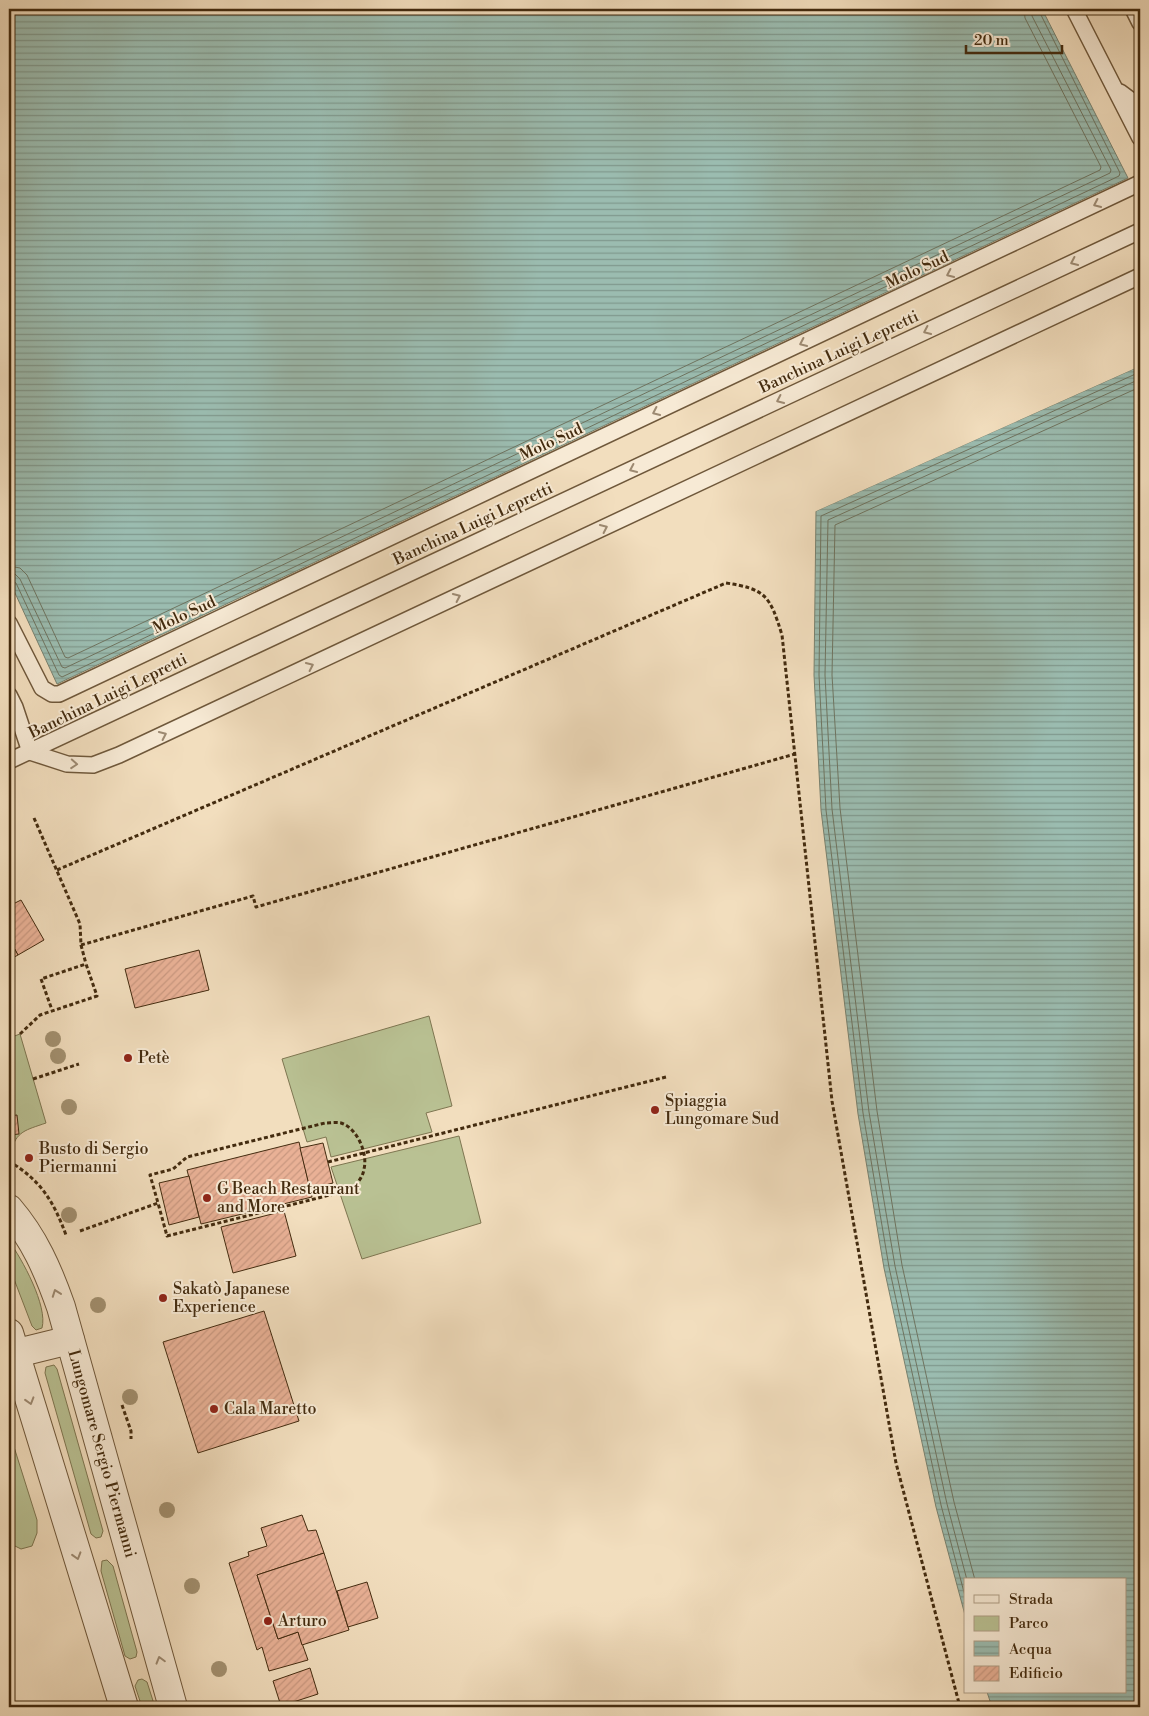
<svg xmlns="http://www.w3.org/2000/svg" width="1149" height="1716" viewBox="0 0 1149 1716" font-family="'Libre Bodoni',serif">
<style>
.green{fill:#b9c193;stroke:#7e7651}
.water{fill:url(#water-rules);stroke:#788270}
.pier{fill:#f2debe}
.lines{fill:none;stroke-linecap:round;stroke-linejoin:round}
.shore{stroke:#6f7460;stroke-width:1}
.building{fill:url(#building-hatch);stroke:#432b0f}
.lane-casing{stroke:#6f583b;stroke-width:18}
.street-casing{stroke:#6f583b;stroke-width:30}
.path{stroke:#432b0f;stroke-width:3;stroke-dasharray:4 2.5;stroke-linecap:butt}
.lane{stroke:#f7ead5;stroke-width:15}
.street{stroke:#f7ead5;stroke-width:28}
.tree{fill:#a29070}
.oneway{stroke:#9d8a72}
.poi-dot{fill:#8f2418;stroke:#f7ead5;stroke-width:2}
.labels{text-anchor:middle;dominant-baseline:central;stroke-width:4;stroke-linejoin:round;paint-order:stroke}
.street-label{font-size:16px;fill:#432b0f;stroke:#f7ead5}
.poi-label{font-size:16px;fill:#432b0f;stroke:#f7ead5;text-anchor:start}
</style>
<defs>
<pattern id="water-rules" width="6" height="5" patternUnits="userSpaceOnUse" patternTransform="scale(1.25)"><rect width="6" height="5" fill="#9bbcb0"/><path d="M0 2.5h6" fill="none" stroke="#80998e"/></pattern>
<pattern id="building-hatch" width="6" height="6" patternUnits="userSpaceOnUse" patternTransform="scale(1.25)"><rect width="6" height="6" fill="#e9b196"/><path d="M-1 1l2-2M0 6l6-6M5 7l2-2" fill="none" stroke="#c99880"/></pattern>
</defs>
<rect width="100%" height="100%" fill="#f2debe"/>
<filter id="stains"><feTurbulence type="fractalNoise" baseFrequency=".004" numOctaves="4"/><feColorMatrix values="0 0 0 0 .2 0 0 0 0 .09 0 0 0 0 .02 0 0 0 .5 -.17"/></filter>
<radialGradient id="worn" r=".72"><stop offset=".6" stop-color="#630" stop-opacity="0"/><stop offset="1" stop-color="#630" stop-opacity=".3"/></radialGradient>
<g class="green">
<polygon points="429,1016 452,1106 426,1113 432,1132 331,1157 326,1137 307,1142 282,1059"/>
<path d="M20,1034L46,1123C26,1130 16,1131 11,1152L9,1151V1038Z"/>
<polygon points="459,1136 481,1223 362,1259 331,1167"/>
<path d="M9,1241C22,1259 48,1306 42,1328L36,1330L32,1326L9,1266Z"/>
<polygon points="54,1365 57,1369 103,1531 101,1537 96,1538 91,1534 45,1373 46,1367"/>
<polygon points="9,1431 37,1520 37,1533 32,1546 21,1549 13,1545 9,1537"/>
<polygon points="107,1560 113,1566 137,1652 136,1657 130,1659 125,1656 101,1571 102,1561"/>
<polygon points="142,1679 147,1682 155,1707 142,1707 135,1686 138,1680"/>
</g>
<g class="water">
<polygon points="9,9 1042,9 1128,178 57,684 9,580"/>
<polygon points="1140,366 1140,1707 992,1707 987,1692 1125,1692 1125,1580 965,1580 965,1615 936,1507 884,1268 858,1114 821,810 814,675 816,511"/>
</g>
<polygon class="pier" points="1140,364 1140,366 814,512 815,509"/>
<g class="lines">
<g class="shore">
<polyline points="9,566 20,568 27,575 65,657 68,658 1100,170 1101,167 1025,18 1024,9"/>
<polyline points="9,573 15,574 20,579 62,667 65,668 1110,173 1111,170 1032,16 1031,9"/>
<polyline points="9,580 16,583 59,675 62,677 1119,176 1120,173 1038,9"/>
<polyline points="967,1580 947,1504 895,1266 869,1112 832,809 825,675 828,520 1140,379"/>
<polyline points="975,1580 954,1502 902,1265 877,1111 840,808 832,675 835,525 1140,387"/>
<polyline points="965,1596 941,1505 889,1267 863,1113 826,810 819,675 821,516 1140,372"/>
</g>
</g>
<g class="building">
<polygon points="21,900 44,940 18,955 9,939 9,906"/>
<polygon points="9,939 18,955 9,960"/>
<polygon points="199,950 209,990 135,1008 125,969"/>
<polygon points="17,1115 19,1134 9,1135 9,1116"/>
<polygon points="299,1142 312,1197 201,1224 187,1170"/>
<polygon points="323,1143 333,1183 310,1189 300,1148"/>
<polygon points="189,1176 199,1217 169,1225 159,1183"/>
<polygon points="284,1211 296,1256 233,1273 221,1227"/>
<polygon points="264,1311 299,1421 198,1453 163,1342"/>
<polygon points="302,1515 308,1531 316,1530 324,1553 257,1575 278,1639 298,1632 308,1660 269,1671 262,1647 257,1650 229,1563 249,1556 248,1552 267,1546 261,1528"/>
<polygon points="324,1553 349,1630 302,1645 298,1632 278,1639 257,1575"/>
<polygon points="367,1582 378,1618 348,1627 337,1591"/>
<polygon points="310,1668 318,1694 281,1706 273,1681"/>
</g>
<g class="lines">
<defs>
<g id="lane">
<polyline points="1074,9 1140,138"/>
<polyline points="1133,9 1140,23"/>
<polyline points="1120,92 1140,107"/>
<polyline points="9,623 42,688 52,694 59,694 1140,183"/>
<polyline points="9,695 15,707 30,752"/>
<polyline points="30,752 67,764 93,765 119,755 1140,276"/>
<polyline points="9,761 1140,231"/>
</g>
<g id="street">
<path id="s1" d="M9,1209C34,1238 48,1270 61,1307L173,1707"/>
<polyline points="9,1333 124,1707"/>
<polyline points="9,1355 70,1340"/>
</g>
</defs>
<use href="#lane" class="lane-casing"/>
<use href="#street" class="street-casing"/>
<g class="path">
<polyline points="34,818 80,924 81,945 86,964"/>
<path d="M57,870L726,583C766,589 770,596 782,635L832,1101L896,1463L960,1707"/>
<polyline points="81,945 253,896 256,907 795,754"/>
<polyline points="20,1034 40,1015 97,996 86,964 41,979 52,1010"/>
<polyline points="33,1079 79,1064"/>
<path d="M9,1161C41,1181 53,1200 66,1235"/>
<polyline points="328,1162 666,1077"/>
<path d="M80,1231L158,1203L167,1236L338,1193L355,1186C359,1181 363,1176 364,1169C368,1153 357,1128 341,1123C336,1122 330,1123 325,1123L187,1157L173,1169L150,1175L158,1203"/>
<polyline points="122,1405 131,1431 131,1439"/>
</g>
<use href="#lane" class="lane"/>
<use href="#street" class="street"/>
</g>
<g class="tree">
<circle cx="53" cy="1039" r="8"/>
<circle cx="58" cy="1056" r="8"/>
<circle cx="69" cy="1107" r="8"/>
<circle cx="69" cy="1215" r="8"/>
<circle cx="98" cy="1305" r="8"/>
<circle cx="130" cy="1397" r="8"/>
<circle cx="167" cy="1510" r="8"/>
<circle cx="192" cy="1586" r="8"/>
<circle cx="219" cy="1669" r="8"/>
</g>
<defs><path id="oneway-chevron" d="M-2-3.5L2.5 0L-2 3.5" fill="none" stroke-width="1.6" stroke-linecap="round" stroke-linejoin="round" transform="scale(1.25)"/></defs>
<g class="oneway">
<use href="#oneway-chevron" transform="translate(1097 204) rotate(155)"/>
<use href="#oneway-chevron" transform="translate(1074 262) rotate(155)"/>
<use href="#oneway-chevron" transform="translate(950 274) rotate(155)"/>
<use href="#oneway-chevron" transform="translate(927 331) rotate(155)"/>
<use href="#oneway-chevron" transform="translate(803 343) rotate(155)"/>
<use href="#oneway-chevron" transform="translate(780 400) rotate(155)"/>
<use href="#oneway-chevron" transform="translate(656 412) rotate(155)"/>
<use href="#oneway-chevron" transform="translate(633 469) rotate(155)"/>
<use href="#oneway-chevron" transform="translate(604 528) rotate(-25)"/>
<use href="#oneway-chevron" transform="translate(457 597) rotate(-25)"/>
<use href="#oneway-chevron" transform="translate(310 666) rotate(-25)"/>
<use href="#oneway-chevron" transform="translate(163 735) rotate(-25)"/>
<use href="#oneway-chevron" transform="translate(74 764) rotate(4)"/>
<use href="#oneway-chevron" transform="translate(56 1293) rotate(-110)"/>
<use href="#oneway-chevron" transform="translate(30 1401) rotate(73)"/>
<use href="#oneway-chevron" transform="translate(77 1556) rotate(73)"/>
<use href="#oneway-chevron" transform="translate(160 1660) rotate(-106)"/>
</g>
<g class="poi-dot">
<circle cx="128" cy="1058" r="5"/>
<circle cx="655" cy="1110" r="5"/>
<circle cx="29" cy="1158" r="5"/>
<circle cx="207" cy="1198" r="5"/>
<circle cx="163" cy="1298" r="5"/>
<circle cx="214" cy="1409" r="5"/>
<circle cx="268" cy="1621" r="5"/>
</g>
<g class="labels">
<g class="street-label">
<text transform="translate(917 270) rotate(-25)">Molo Sud</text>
<text transform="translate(839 352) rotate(-25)">Banchina Luigi Lepretti</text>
<text transform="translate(551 442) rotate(-25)">Molo Sud</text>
<text transform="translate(473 524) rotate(-25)">Banchina Luigi Lepretti</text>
<text transform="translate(184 615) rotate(-25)">Molo Sud</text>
<text transform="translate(108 696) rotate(-26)">Banchina Luigi Lepretti</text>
<text stroke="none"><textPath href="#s1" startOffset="264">Lungomare Sergio Piermanni</textPath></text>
</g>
<g class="poi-label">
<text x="138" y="1058">Petè</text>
<text x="665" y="1101">Spiaggia<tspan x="665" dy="18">Lungomare Sud</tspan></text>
<text x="39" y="1149">Busto di Sergio<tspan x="39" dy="18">Piermanni</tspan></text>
<text x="217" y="1189">G Beach Restaurant<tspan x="217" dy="18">and More</tspan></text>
<text x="173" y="1289">Sakatò Japanese<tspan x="173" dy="18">Experience</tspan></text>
<text x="224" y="1409">Cala Maretto</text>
<text x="278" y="1621">Arturo</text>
</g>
</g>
<rect width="1149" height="1716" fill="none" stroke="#f2debe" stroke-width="30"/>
<rect x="10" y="10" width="1129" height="1696" fill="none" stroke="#432b0f" stroke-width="2.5"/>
<rect x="15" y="15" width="1119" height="1686" fill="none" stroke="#432b0f"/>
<rect x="964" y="1578" width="162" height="115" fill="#f7ead5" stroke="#af9e86"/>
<rect x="974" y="1595" width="25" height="8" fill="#f7ead5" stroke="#af9e86"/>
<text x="1009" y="1604" font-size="15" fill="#432b0f">Strada</text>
<rect x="974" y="1616" width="25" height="15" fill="#b9c193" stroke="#af9e86"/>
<text x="1009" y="1628" font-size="15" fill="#432b0f">Parco</text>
<rect x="974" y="1641" width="25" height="15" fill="url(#water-rules)" stroke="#af9e86"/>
<text x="1009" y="1654" font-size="15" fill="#432b0f">Acqua</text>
<rect x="974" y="1666" width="25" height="15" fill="url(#building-hatch)" stroke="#af9e86"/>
<text x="1009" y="1678" font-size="15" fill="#432b0f">Edificio</text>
<path d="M966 45v8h96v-8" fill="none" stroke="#432b0f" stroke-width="2.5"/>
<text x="974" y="45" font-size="15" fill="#432b0f" stroke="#f7ead5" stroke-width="4" paint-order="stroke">20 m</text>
<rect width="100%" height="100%" filter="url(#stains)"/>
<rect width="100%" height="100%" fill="url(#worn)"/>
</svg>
